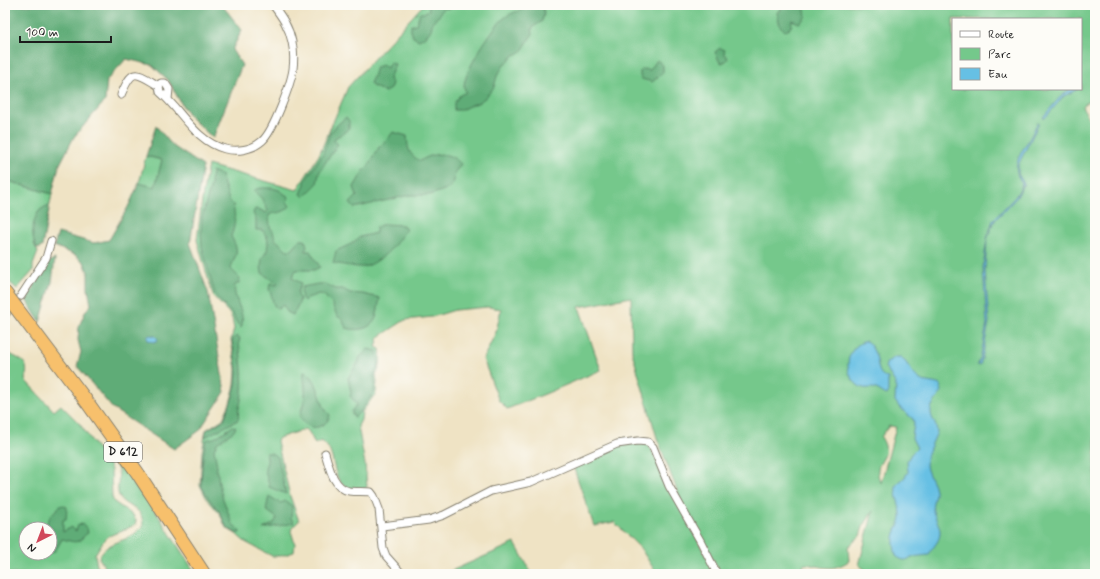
<svg xmlns="http://www.w3.org/2000/svg" width="1100" height="579" viewBox="0 0 1100 579" font-family="Mynerve,sans-serif">
<style>
.green{fill:#74c88b;stroke:#487254;fill-rule:evenodd}
.forest{fill:#5fac77;stroke:#3e644a}
.water{fill:#66c0e4;stroke:#416e80}
.lines{fill:none;stroke-linecap:round;stroke-linejoin:round}
.street-tunnel{stroke:#c5bba2;stroke-width:7;stroke-dasharray:7 3.5;stroke-linecap:butt}
.street-casing{stroke:#868070;stroke-width:9}
.highway-casing{stroke:#868070;stroke-width:15}
.street{stroke:#fff;stroke-width:7}
.highway{stroke:#f7c06c;stroke-width:13}
.labels{text-anchor:middle;dominant-baseline:central;stroke-width:3.5;stroke-linejoin:round;paint-order:stroke}
.shield{fill:#fdfcf7;stroke:#605f5e;stroke-width:1}
.shield-label{font-size:12px;font-weight:bold;fill:#1c1c1c}
</style>
<rect width="100%" height="100%" fill="#fdfcf7"/>
<filter id="ink" filterUnits="userSpaceOnUse"><feTurbulence type="fractalNoise" baseFrequency=".025" numOctaves="2"/><feDisplacementMap in="SourceGraphic" scale="8" xChannelSelector="R" yChannelSelector="G"/><feConvolveMatrix kernelMatrix="1 2 1 2 8 2 1 2 1" color-interpolation-filters="sRGB"/></filter>
<filter id="wash" filterUnits="userSpaceOnUse"><feTurbulence type="fractalNoise" baseFrequency=".012" numOctaves="4" result="noise"/><feDisplacementMap in="SourceGraphic" scale="16" xChannelSelector="R" yChannelSelector="G"/><feGaussianBlur stdDeviation="0.9" result="paint"/><feColorMatrix in="noise" values="0 0 0 0 0 0 0 0 0 0 0 0 0 0 0 0 0 1.4 0 .05"/><feComposite in="paint" operator="in"/></filter>
<g filter="url(#wash)">
<rect width="100%" height="100%" fill="#efe3c4"/>
<g class="green">
<path d="M423,5H1095V97L1082,106L1095,129V574H871L859,565L873,511L863,527L860,536L848,547L849,561C831,572 826,567 806,564L803,565L804,568L825,574H721L683,506L657,438L632,352L631,297L579,307L601,370L545,394L507,409L499,401L483,359L496,332L501,309L488,307L455,310L432,317L405,320L379,337L376,347L380,349C381,360 381,366 376,375L377,382L376,393L362,412L361,420L358,426L365,464L367,487C364,490 360,489 355,489C327,488 340,451 321,441L315,444L309,432L305,429L279,438L277,441L290,496L299,521L292,528L291,531L295,544L294,552L281,556H272L245,542L236,534L226,528L220,514L207,499L200,485L202,452L206,430L223,419L230,403L235,385L236,369L231,340L234,329L232,318L229,313L213,296L197,240L203,192L208,165L297,190L319,155L348,87ZM953,19H1081V89H953ZM889,426L896,427L881,483C869,459 896,461 881,437Z"/>
<polygon points="146,156 162,160 155,188 139,183"/>
<polygon points="5,180 52,194 50,204 39,211 34,244 38,252 33,265 33,271 17,289 5,278"/>
<path d="M5,353H8C23,361 30,362 25,380L54,411L61,405L79,423L109,465L111,470L112,497L114,502L133,515L136,520L135,525L109,536L102,543L95,554L97,566L104,574H5ZM26,529H50V553H26Z"/>
<path d="M107,444L148,500L196,574H111L105,568L99,558C103,545 117,543 127,538C134,535 138,531 143,526C143,503 125,510 119,496C116,489 120,479 118,471C115,462 111,453 107,444Z"/>
<polygon points="639,444 647,444 651,449 715,574 657,574 641,549 614,522 594,526 573,466 621,445"/>
<polygon points="515,543 532,574 444,574"/>
</g>
<g class="forest">
<polygon points="5,5 222,5 242,30 232,50 242,65 213,138 191,118 182,105 168,80 152,65 126,59 107,80 105,101 74,137 59,166 52,194 5,180"/>
<path d="M428,5H454L450,8L442,9L439,16L432,22C433,31 427,36 419,40L413,37L411,31V25L416,24L420,13H424L429,10Z"/>
<path d="M537,5H545L543,7L544,14L542,21L532,28L533,34C526,41 525,53 514,55L508,62L504,65L497,76L494,87L486,97L478,103L471,105L461,110H454V103L460,95L466,92C465,90 464,88 464,86C464,72 492,28 503,19C512,11 526,9 537,5Z"/>
<polygon points="787,5 802,5 805,10 806,16 802,21 799,23 792,20 791,27 785,31 780,26 777,12"/>
<polygon points="720,48 725,50 724,53 728,58 726,61 722,63 719,61 715,52"/>
<polygon points="657,60 663,65 663,73 652,82 642,79 640,76 640,71 643,69 650,70"/>
<polygon points="390,62 395,64 389,79 392,83 390,89 385,92 372,86 370,83 373,77 376,67 383,65 387,68"/>
<polygon points="346,117 349,121 349,128 345,132 335,138 334,141 338,144 330,156 325,163 319,173 317,184 304,197 301,194 305,184 305,181 323,153 330,133 336,126"/>
<polygon points="156,126 173,146 203,166 190,243 208,292 225,392 199,431 174,449 113,409 77,366 81,352 78,340 79,326 86,310 91,305 88,289 88,272 84,262 75,255 54,246 58,233 94,243 109,240 128,207 139,183 155,187 162,160 146,156"/>
<path d="M393,132L407,136C408,149 408,154 420,161C434,152 449,151 461,164L455,172L454,181L450,188L430,195H410L354,208L350,203L357,196L354,187L364,170L369,165L379,147L387,140Z"/>
<path d="M212,171L221,175L229,200L233,204C235,216 236,225 231,236C234,243 239,249 235,257C233,262 232,264 231,269L240,278L239,283L235,285C232,300 247,312 241,328L238,325L233,315L225,306L215,295L202,247L201,233L202,217L211,185Z"/>
<path d="M262,188H272L279,190L289,197L287,202L290,206C283,215 276,211 269,215L270,227L273,231L275,239L287,250H292L300,240H305L307,246L305,251H310L320,267L314,270H296L292,278L301,283L298,291V295L300,299L299,303L293,315L287,312L283,305L278,309C270,304 274,297 269,290L270,283L277,285V282L273,281L262,273L261,267L262,258L267,251L268,243L267,237L262,230H256V220L253,213L255,209L261,210L266,213L268,211L262,199L254,191L256,189Z"/>
<path d="M50,204L42,247L37,249C31,239 31,222 39,211C42,208 47,206 50,204Z"/>
<path d="M384,224L403,225L406,230C400,237 395,246 388,252C382,258 372,265 364,267C359,268 338,264 333,263L336,251L351,244L360,237L376,233V227Z"/>
<polygon points="55,259 52,282 40,322 26,300 48,262"/>
<path d="M318,284H325L336,289H343L350,293L363,294L380,298C379,302 377,317 375,320C369,330 356,331 346,328L342,319L337,316L332,304L324,295L319,294L307,298L304,301C300,296 301,292 302,287Z"/>
<path d="M236,336L240,338L239,343C242,362 245,390 239,408C238,412 239,416 238,420L205,437L206,430L224,420L233,396L236,384L237,372L232,341Z"/>
<polygon points="368,349 377,351 379,365 374,375 375,384 374,392 360,412 355,417 352,415 352,411 357,404 350,396 351,393 348,378 358,363 360,357"/>
<path d="M304,372H307C321,383 319,406 330,415C328,425 315,431 307,425C304,424 302,420 300,418C301,408 306,399 305,389C305,383 303,379 304,372Z"/>
<polygon points="233,426 236,427 234,431 217,443 214,450 217,465 216,470 218,475 219,484 223,499 232,523 239,530 240,533 236,533 227,528 219,511 209,499 201,485 203,456 206,440 214,438"/>
<path d="M266,453H271L278,457L286,494L269,487C269,482 265,474 265,470C265,462 269,465 266,453Z"/>
<polygon points="269,496 280,503 286,501 292,506 291,518 294,523 263,529 274,523 277,518 266,510"/>
<path d="M62,505L67,507L66,519L63,520V532L71,527L76,531L78,525L82,524L87,528L88,533C84,535 83,538 80,540C75,544 68,540 62,539L56,550L52,553L50,551V529H45C48,518 53,511 62,505Z"/>
</g>
<g class="water">
<polygon points="1071,89 1078,89 1064,96 1045,118 1043,117 1061,96"/>
<path d="M1038,122V125L1018,165V174L1025,185L1023,184L1017,197L996,219L991,227L987,240L985,270L989,322L982,359L980,365H977L980,360L987,324L983,268L987,239L993,220L1015,197L1020,189L1022,183C1009,167 1022,151 1031,136C1033,132 1035,127 1038,122Z"/>
<polygon points="150,335 155,336 158,339 157,341 153,342 148,340 147,337"/>
<path d="M866,341C871,344 876,354 877,360C879,369 878,375 888,378V394L887,395C883,394 880,390 876,389C869,386 867,391 859,386C842,374 845,347 866,341Z"/>
<path d="M895,357H901C908,363 911,373 919,379C924,383 934,382 940,385L942,391C939,398 932,402 931,410C930,418 937,424 937,432C933,443 923,458 927,470C929,477 934,482 935,490C936,497 931,503 933,511C935,518 941,527 940,534C939,543 932,547 929,555L911,557C906,562 901,560 896,556C895,551 893,542 894,537C895,530 901,523 901,516C901,505 894,496 896,485L904,478L908,472L907,461L911,454L917,448L912,438L914,424L913,419L900,408L895,401L896,384L885,367L887,362Z"/>
</g>
</g>
<g filter="url(#ink)">
<g class="lines">
<polyline class="street-tunnel" points="5,317 21,296"/>
<defs>
<g id="street">
<path d="M121,95C133,67 135,72 159,86"/>
<path d="M168,99L169,89L165,83H161L159,86L160,92C181,110 196,142 225,149C237,152 252,150 262,141C273,132 291,84 293,69C294,61 294,51 292,42C289,27 282,17 273,5"/>
<polyline points="21,296 46,258 51,241"/>
<path d="M325,453C329,466 333,488 349,491C356,492 364,491 371,492L374,496L379,509L383,548L386,556L402,574"/>
<polyline points="382,526 429,520 444,515 491,491 531,482 617,444 638,441 648,442 653,447 669,486 701,542 717,574"/>
</g>
<polyline id="highway" points="5,293 87,402 137,472 204,574"/>
</defs>
<use href="#street" class="street-casing"/>
<use href="#highway" class="highway-casing"/>
<use href="#street" class="street"/>
<use href="#highway" class="highway"/>
</g>
</g>
<g class="labels">
<rect class="shield" x="104" y="442" width="38" height="20" rx="3"/>
<g class="shield-label">
<text x="123" y="452">D 612</text>
</g>
</g>
<rect width="1100" height="579" fill="none" stroke="#fdfcf7" stroke-width="20"/>
<rect x="952" y="18" width="130" height="72" fill="#fdfcf7" stroke="#a3a29f"/>
<rect x="960" y="31" width="20" height="6" fill="#ffffff" stroke="#a3a29f"/>
<text x="988" y="38" font-size="12" fill="#1c1c1c">Route</text>
<rect x="960" y="48" width="20" height="12" fill="#74c88b" stroke="#a3a29f"/>
<text x="988" y="58" font-size="12" fill="#1c1c1c">Parc</text>
<rect x="960" y="68" width="20" height="12" fill="#66c0e4" stroke="#a3a29f"/>
<text x="988" y="78" font-size="12" fill="#1c1c1c">Eau</text>
<g transform="translate(38 541) rotate(222)"><circle r="19" fill="#fdfcf7" stroke="#a3a29f"/>
<path d="M0-3L7 15L0 10L-7 15Z" fill="#d1495b"/>
<text y="-6" font-size="11" font-weight="bold" text-anchor="middle" fill="#1c1c1c">N</text>
</g>
<path d="M20 36v6h91v-6" fill="none" stroke="#1c1c1c" stroke-width="2"/>
<text x="26" y="36" font-size="12" fill="#1c1c1c" stroke="#fdfcf7" stroke-width="3" paint-order="stroke">100 m</text>
</svg>
